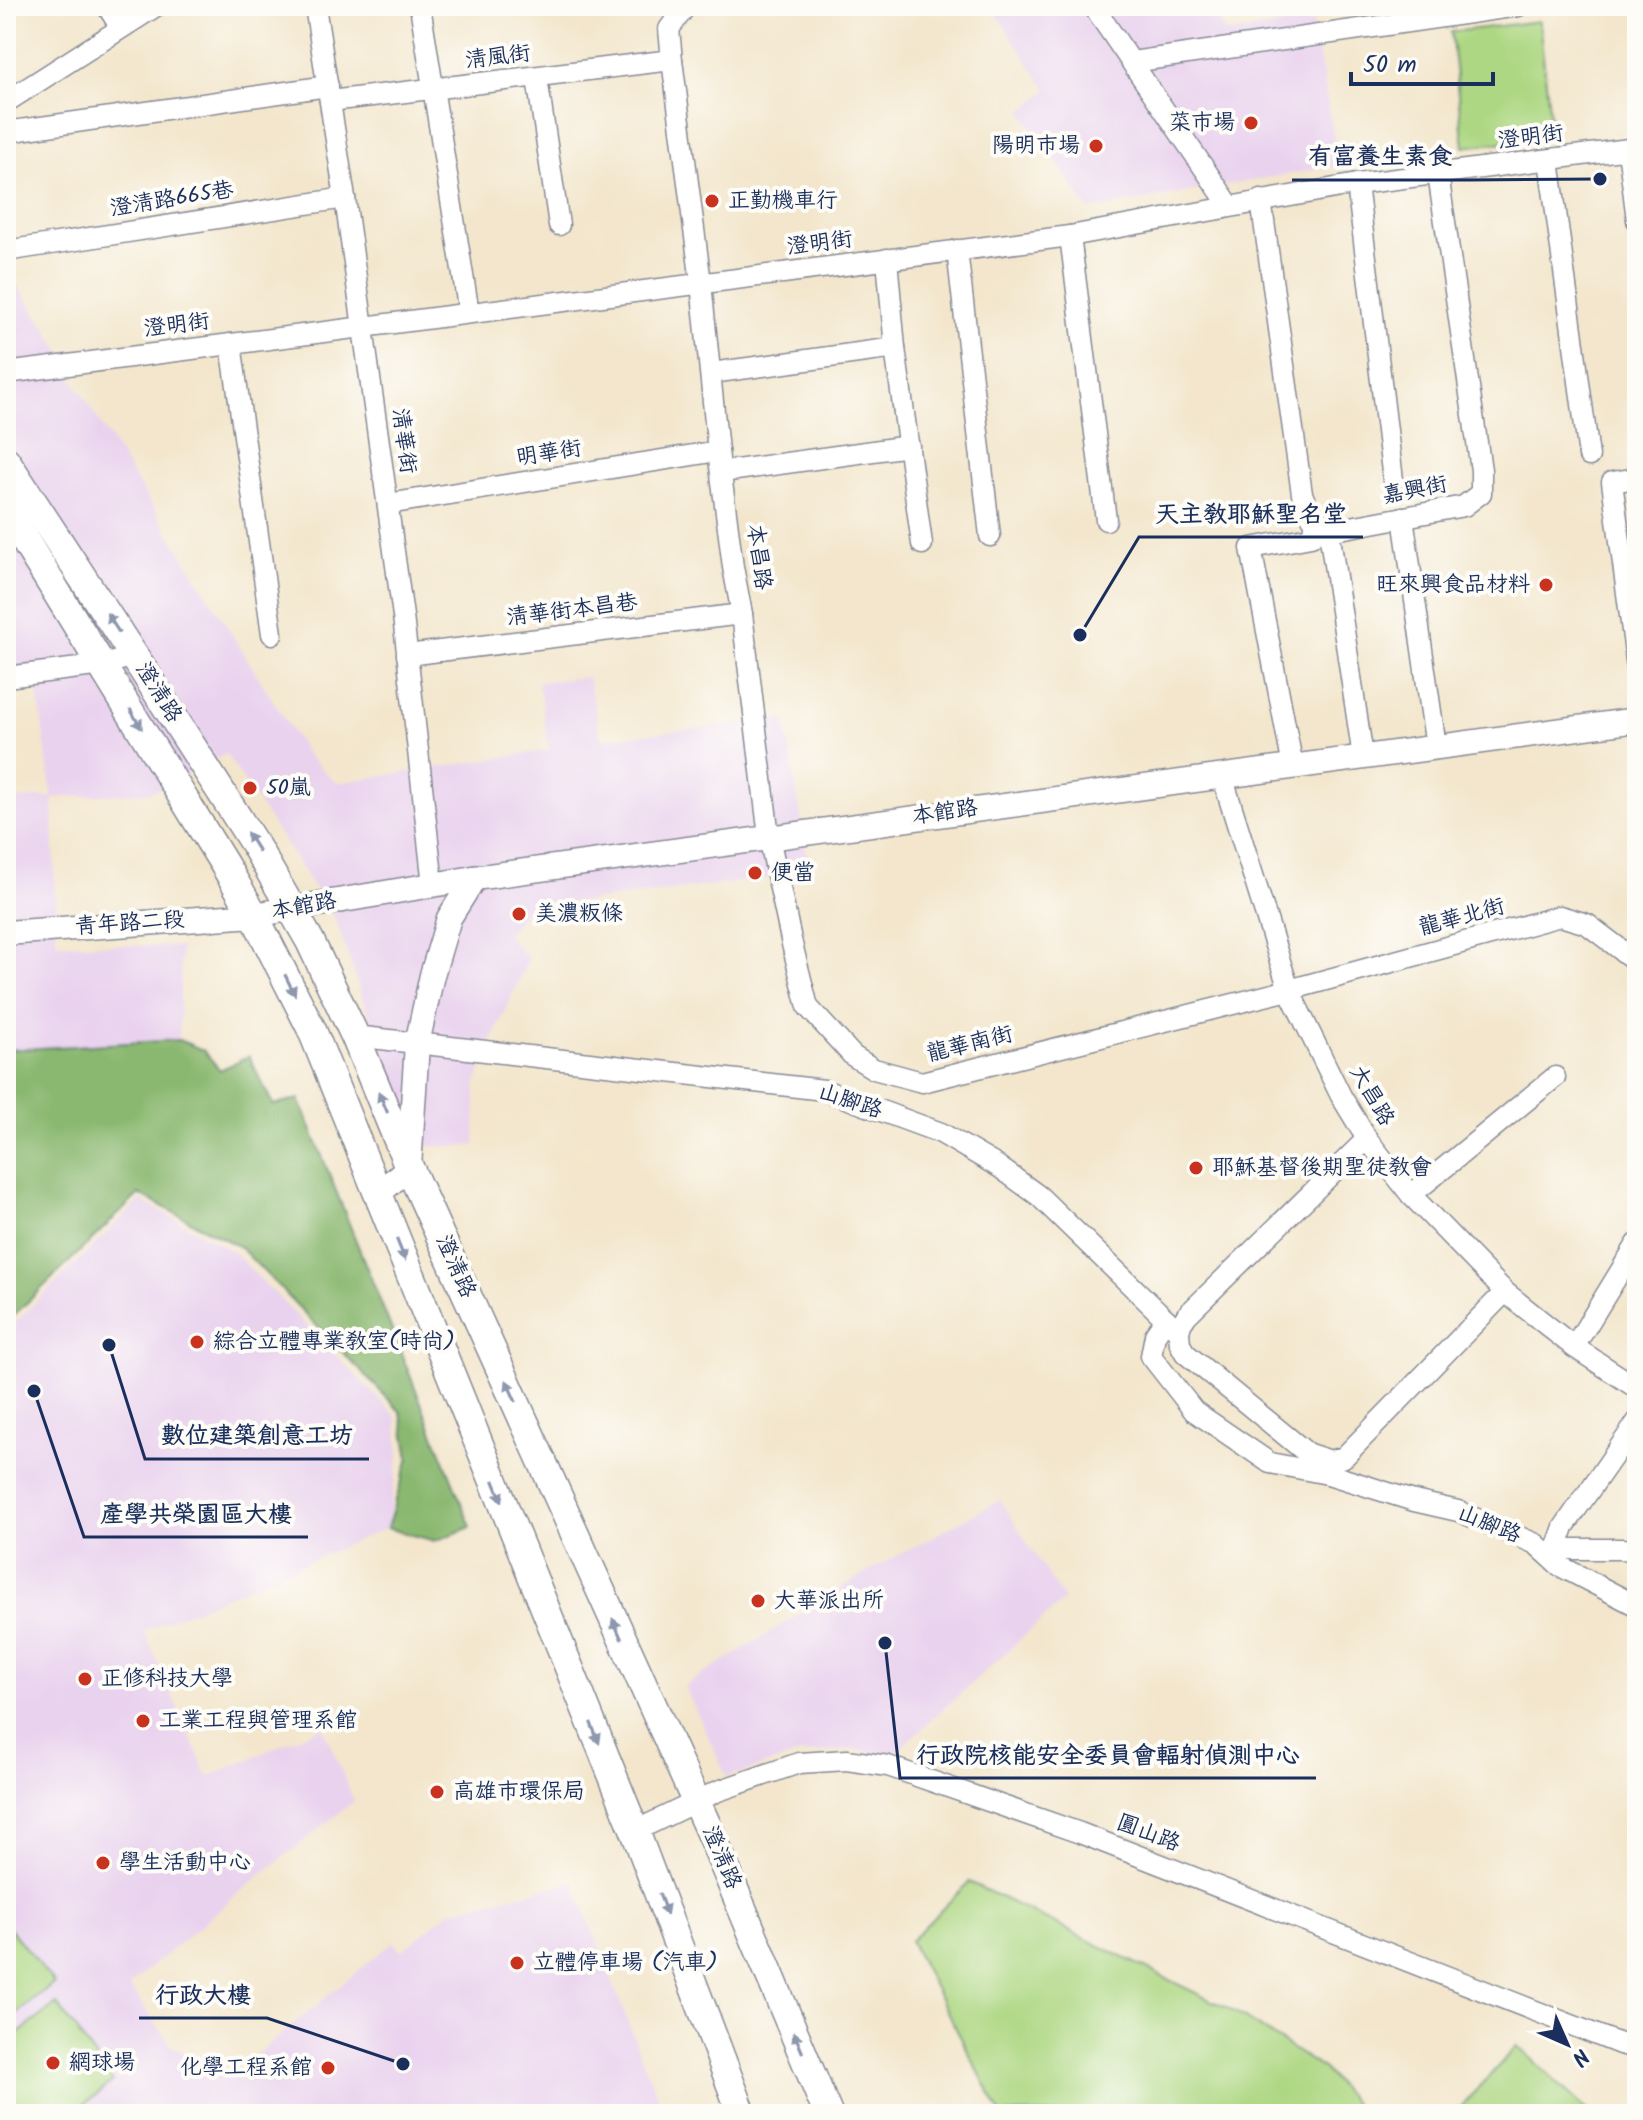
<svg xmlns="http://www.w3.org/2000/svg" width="1643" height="2120" viewBox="0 0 1643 2120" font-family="Kalam,'LXGW WenKai TC',sans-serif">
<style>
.built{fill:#e9d2ee}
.green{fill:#add782;stroke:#648370;stroke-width:2}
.forest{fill:#8ab870;stroke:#527467;stroke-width:2}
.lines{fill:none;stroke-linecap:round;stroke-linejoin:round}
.minor-casing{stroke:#878a95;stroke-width:23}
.tertiary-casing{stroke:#878a95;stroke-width:27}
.secondary-casing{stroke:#878a95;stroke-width:31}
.minor{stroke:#fff;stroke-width:20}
.tertiary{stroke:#fff;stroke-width:24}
.secondary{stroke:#fff;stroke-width:28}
.oneway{fill:#8d97ae}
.poi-dot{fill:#c8321e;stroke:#fdfcf7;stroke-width:3}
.labels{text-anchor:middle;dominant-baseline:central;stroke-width:8;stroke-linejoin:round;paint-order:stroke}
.street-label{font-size:22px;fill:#1b2f5e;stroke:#fdfcf7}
.poi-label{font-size:22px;fill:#1b2f5e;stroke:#fdfcf7;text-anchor:start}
.leader{fill:none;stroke:#1b2f5e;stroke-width:3}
.callout-dot{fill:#1b2f5e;stroke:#fdfcf7;stroke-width:3}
.callout-label{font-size:24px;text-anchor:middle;font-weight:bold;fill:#1b2f5e;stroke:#fdfcf7;stroke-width:8;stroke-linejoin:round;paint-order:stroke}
</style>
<rect width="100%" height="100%" fill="#fdfcf7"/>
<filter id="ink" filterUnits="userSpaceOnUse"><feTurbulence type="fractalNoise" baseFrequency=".0125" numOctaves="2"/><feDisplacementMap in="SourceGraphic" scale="16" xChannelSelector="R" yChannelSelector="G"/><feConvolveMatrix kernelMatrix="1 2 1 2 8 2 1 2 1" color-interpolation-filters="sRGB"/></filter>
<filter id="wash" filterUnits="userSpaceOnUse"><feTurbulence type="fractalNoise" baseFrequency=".006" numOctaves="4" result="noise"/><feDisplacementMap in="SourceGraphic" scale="32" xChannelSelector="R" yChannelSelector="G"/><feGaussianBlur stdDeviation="1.8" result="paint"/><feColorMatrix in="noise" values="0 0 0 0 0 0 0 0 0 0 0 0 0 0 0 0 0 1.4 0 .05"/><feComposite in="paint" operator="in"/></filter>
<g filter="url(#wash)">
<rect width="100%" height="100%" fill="#f3e6cc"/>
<g class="built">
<polygon points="991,6 1207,6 1226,33 1313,22 1339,165 1089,210 1022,112 1047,90"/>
<polygon points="6,268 60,350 71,376 307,755 337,783 549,750 538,682 588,677 601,739 785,719 810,873 527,909 506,935 529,958 491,1041 476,1084 475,1146 423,1146 398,1101 336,921 226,754 152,792 53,798 56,943 181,947 179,1040 6,1050 6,800 52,797 37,685 6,688"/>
<polygon points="141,1200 234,1252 396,1416 399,1456 387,1528 144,1631 208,1777 323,1727 354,1801 229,1901 129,1986 172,2046 231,2076 393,1942 402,1951 452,1910 574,1882 643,2062 666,2114 6,2114 6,1331"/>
<polygon points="1000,1500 1064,1600 890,1757 854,1749 797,1755 727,1777 684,1686 869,1571"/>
</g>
<g class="green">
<polygon points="1539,21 1552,136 1464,147 1451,32"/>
<polygon points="969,1882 1237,2013 1323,2069 1357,2106 1354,2114 1001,2114 910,1941"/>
<polygon points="6,1924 54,1983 6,2022"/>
<polygon points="57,2004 113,2082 72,2114 18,2114 6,2098 6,2043"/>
<polygon points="1517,2046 1591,2114 1454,2114"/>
</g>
<polygon class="forest" points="179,1040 203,1050 220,1070 249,1056 273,1105 299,1099 471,1527 435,1541 387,1528 409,1458 401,1412 240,1247 139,1194 6,1323 6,1050"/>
</g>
<g filter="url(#ink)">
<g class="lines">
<defs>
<g id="minor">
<polyline points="107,6 121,28"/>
<polyline points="315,6 345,198 403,616 433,885"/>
<polyline points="420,6 469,313"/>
<polyline points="686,6 669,29 672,60 701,283 718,451 733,567 742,614 769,837 792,944 808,1007 853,1056 874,1069 922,1082 1289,990 1560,916 1587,924 1637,962"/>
<polyline points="1093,6 1230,206"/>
<polyline points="1132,62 1518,6"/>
<polyline points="537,78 559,225"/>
<polyline points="330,101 672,60"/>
<polyline points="6,102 156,6"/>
<polyline points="6,132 328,86"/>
<polyline points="1628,149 1637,220"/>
<polyline points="1549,160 1589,456"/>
<polyline points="1357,184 1393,480"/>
<polyline points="1261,200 1302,494 1312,517 1329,531 1464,506 1481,493 1481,470 1438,174"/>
<polyline points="1070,236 1106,520"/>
<polyline points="957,250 990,536"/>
<polyline points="6,251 345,198"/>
<polyline points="887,259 895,348 922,544"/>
<polyline points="231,344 272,634"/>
<polyline points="6,373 1070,236 1357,184 1637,148"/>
<polyline points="711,373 895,348"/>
<polyline points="722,472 909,446"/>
<polyline points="1637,478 1612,482 1637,668"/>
<polyline points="388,504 718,451"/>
<polyline points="1403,517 1436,747"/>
<polyline points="1329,531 1363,757"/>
<polyline points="407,655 742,614"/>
<polyline points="6,677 103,665 134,656"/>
<polyline points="1293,767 1251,548 1311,537 1317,522"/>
<polyline points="1222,776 1289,990 1341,1096 1367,1139 1411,1195 1505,1292 1574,1347 1637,1388"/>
<polyline points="355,1036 824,1090 941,1133 999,1167 1039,1196 1179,1332 1180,1344 1185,1353 1308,1454 1328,1474 1414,1501 1458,1511 1536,1544 1560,1566 1637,1606"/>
<polyline points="1411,1195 1555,1077"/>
<polyline points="1166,1319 1155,1335 1151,1356 1194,1411 1270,1463 1328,1474"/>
<polyline points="1179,1332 1181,1324 1187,1315 1367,1139"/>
<polyline points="1574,1347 1637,1244"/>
<polyline points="1309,1454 1331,1461 1344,1457 1505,1292"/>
<polyline points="1556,1549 1622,1549 1637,1551"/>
<polyline points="1560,1566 1556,1549 1564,1527 1637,1422"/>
<polyline points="635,1831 718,1791 799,1763 847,1760 888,1766 1080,1833 1620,2044 1637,2048"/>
</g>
<g id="tertiary">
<polyline points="6,933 254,915 474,878 1637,720"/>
<polyline points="378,1194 409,1167 417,1044 432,975 449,918 474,878"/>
</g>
<g id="secondary">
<polyline points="6,461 134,656 255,845 310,941 355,1036 409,1167 713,1839 828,2114"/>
<polyline points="6,510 224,864 254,915 312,1030 635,1831 742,2114"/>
</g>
</defs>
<use href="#minor" class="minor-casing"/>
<use href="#tertiary" class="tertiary-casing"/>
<use href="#secondary" class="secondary-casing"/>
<use href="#minor" class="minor"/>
<use href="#tertiary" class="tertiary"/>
<use href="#secondary" class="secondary"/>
</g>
<defs><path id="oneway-solid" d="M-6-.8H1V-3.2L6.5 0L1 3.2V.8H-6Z" transform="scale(2)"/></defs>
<g class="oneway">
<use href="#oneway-solid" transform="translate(113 623) rotate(-123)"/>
<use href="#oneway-solid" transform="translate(136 719) rotate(59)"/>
<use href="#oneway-solid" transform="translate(253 842) rotate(-122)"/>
<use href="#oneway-solid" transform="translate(290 985) rotate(64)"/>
<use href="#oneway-solid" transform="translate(383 1102) rotate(-113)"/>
<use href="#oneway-solid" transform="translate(401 1250) rotate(68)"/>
<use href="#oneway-solid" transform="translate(511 1391) rotate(-114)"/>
<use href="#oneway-solid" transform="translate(498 1491) rotate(68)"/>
<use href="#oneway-solid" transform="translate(617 1629) rotate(-114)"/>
<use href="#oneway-solid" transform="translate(595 1733) rotate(68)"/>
<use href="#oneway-solid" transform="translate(663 1904) rotate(69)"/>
<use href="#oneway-solid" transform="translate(798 2042) rotate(-113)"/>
</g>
</g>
<g class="poi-dot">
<circle cx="1251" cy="123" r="8"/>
<circle cx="1096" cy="146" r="8"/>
<circle cx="712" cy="201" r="8"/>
<circle cx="1546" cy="585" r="8"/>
<circle cx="250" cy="788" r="8"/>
<circle cx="755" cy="873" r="8"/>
<circle cx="519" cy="914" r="8"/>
<circle cx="1196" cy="1168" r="8"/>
<circle cx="197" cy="1342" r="8"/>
<circle cx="758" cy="1601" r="8"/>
<circle cx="85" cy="1679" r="8"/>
<circle cx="143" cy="1721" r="8"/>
<circle cx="437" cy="1792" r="8"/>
<circle cx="103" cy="1863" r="8"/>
<circle cx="517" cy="1963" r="8"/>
<circle cx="53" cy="2063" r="8"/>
<circle cx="328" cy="2068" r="8"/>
</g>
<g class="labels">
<g class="street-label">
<text transform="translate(498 58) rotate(-7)">清風街</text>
<text transform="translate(1531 138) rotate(-7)">澄明街</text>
<text transform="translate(172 200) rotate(-9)">澄清路665巷</text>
<text transform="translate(820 244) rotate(-7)">澄明街</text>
<text transform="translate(177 326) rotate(-7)">澄明街</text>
<text transform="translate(403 441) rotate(82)">清華街</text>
<text transform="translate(549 454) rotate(-9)">明華街</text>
<text transform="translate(1415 491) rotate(-11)">嘉興街</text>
<text transform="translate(758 557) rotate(82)">本昌路</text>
<text transform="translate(572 611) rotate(-7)">清華街本昌巷</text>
<text transform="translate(158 693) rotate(58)">澄清路</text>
<text transform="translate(945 813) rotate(-8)">本館路</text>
<text transform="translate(304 907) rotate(-10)">本館路</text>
<text transform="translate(1462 918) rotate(-15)">龍華北街</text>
<text transform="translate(130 924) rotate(-4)">青年路二段</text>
<text transform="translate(970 1045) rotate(-14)">龍華南街</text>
<text transform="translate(1371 1096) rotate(60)">大昌路</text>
<text transform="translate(850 1102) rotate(18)">山腳路</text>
<text transform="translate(455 1267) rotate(66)">澄清路</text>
<text transform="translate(1489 1525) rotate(22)">山腳路</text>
<text transform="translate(1148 1834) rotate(21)">圓山路</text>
<text transform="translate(721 1858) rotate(67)">澄清路</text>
</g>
<g class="poi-label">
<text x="1235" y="123" text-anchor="end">菜市場</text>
<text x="1080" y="146" text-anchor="end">陽明市場</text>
<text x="728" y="201">正勤機車行</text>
<text x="1530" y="585" text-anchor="end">旺來興食品材料</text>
<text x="266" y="788">50嵐</text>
<text x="771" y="873">便當</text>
<text x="535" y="914">美濃粄條</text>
<text x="1212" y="1168">耶穌基督後期聖徒教會</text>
<text x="213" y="1342">綜合立體專業教室(時尚)</text>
<text x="774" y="1601">大華派出所</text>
<text x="101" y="1679">正修科技大學</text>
<text x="159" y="1721">工業工程與管理系館</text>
<text x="453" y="1792">高雄市環保局</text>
<text x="119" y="1863">學生活動中心</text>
<text x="533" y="1963">立體停車場 (汽車)</text>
<text x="69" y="2063">網球場</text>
<text x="312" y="2068" text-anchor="end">化學工程系館</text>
</g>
</g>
<path class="leader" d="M1600 179L1468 180H1292M1080 635L1139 537H1363M109 1345L145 1459H369M34 1391L84 1537H308M885 1643L900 1778H1316M403 2064L267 2018H139"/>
<g class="callout-dot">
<circle cx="1600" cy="179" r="8"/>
<circle cx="1080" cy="635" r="8"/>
<circle cx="109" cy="1345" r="8"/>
<circle cx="34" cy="1391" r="8"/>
<circle cx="885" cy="1643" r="8"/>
<circle cx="403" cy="2064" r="8"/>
</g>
<g class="callout-label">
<text x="1380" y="164">有富養生素食</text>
<text x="1251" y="522">天主教耶穌聖名堂</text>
<text x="257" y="1443">數位建築創意工坊</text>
<text x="196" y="1522">產學共榮園區大樓</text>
<text x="1108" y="1763">行政院核能安全委員會輻射偵測中心</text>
<text x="203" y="2003">行政大樓</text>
</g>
<rect width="1643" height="2120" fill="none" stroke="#fdfcf7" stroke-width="32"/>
<g transform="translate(1567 2044) rotate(135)" stroke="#fdfcf7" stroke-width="6" paint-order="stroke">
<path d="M0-6L14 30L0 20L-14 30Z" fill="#1b2f5e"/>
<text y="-12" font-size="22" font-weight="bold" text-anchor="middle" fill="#1b2f5e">N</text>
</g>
<path d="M1351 72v12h142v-12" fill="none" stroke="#1b2f5e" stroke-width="4"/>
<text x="1363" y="72" font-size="24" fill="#1b2f5e" stroke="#fdfcf7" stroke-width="6" paint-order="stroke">50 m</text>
</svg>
